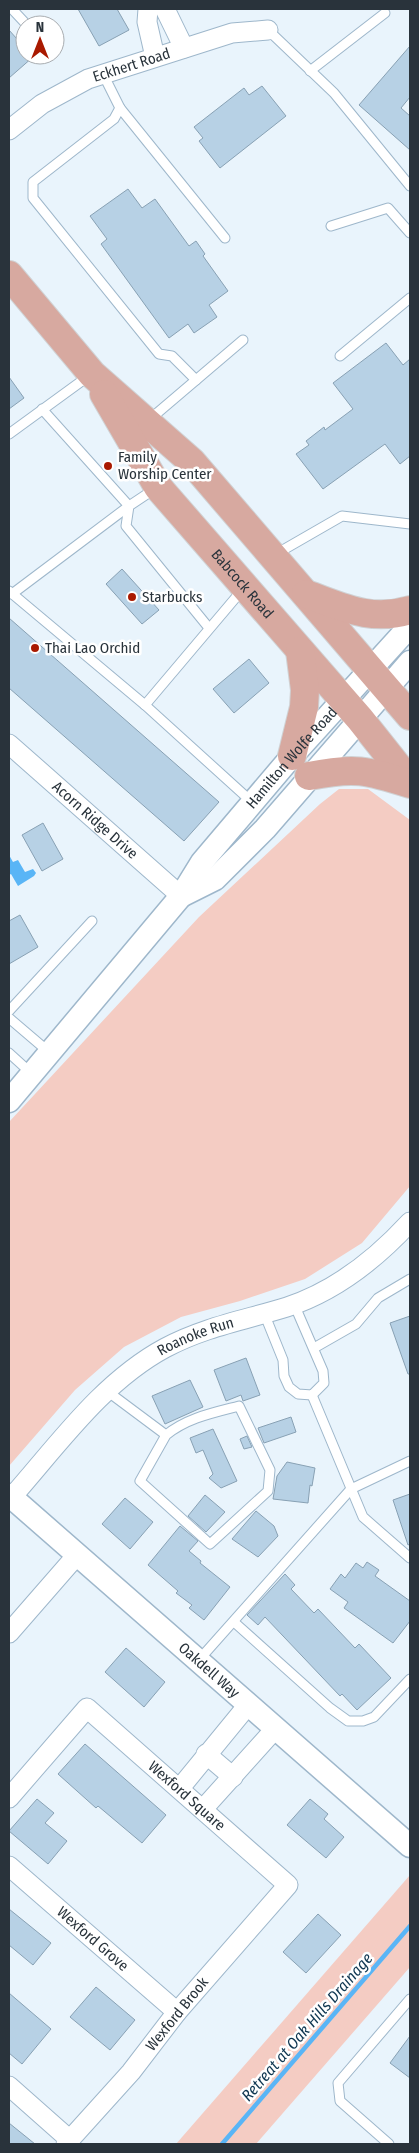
<svg xmlns="http://www.w3.org/2000/svg" width="419" height="2153" viewBox="0 0 419 2153" font-family="'Fira Sans Condensed',sans-serif">
<style>
.green{fill:#f4ccc3}
.water{fill:#59b5f6}
.lines{fill:none;stroke-linecap:round;stroke-linejoin:round}
.stream{stroke:#59b5f6;stroke-width:4.5}
.building{fill:#b7d1e5;stroke:#88a1b4}
.service-casing{stroke:#9eb7cb;stroke-width:11}
.minor-casing{stroke:#9eb7cb;stroke-width:21}
.tertiary-casing{stroke:#9eb7cb;stroke-width:25}
.primary-casing{stroke:#d0d2d4;stroke-width:30}
.service{stroke:#fff;stroke-width:9}
.minor{stroke:#fff;stroke-width:19}
.tertiary{stroke:#fff;stroke-width:22}
.primary{stroke:#d7a9a0;stroke-width:28}
.poi-dot{fill:#a91900;stroke:#fff;stroke-width:2}
.labels{text-anchor:middle;dominant-baseline:central;stroke-width:5;stroke-linejoin:round;paint-order:stroke}
.street-label{font-size:15px;fill:#29333b;stroke:#fff}
.poi-label{font-size:15px;fill:#29333b;stroke:#fff;text-anchor:start}
.water-label{font-size:16px;font-style:italic;fill:#103751;stroke:#fff}
</style>
<rect width="100%" height="100%" fill="#e9f4fc"/>
<g class="green">
<polygon points="339,789 368,789 410,820 410,1186 362,1243 305,1279 240,1301 181,1317 124,1347 75,1390 9,1466 9,1122 199,917 320,804"/>
<polygon points="410,1875 410,1967 256,2144 176,2144"/>
</g>
<polygon class="water" points="9,855 13,862 18,860 25,872 33,869 36,873 34,876 18,886 11,874 9,875"/>
<g class="lines">
<polyline class="stream" points="222,2144 410,1926"/>
</g>
<g class="building">
<polygon points="78,9 117,9 129,30 99,46"/>
<polygon points="9,30 25,48 25,55 33,57 9,78"/>
<polygon points="410,46 410,97 401,108 410,116 410,150 359,105"/>
<polygon points="262,86 286,116 220,168 199,141 203,138 194,127 244,88 249,95"/>
<polygon points="128,189 142,208 155,199 189,246 196,241 205,254 203,256 228,291 209,305 217,317 194,333 188,324 169,338 101,244 107,239 90,216"/>
<polygon points="386,343 403,365 410,359 410,456 400,464 385,444 323,489 296,454 309,445 306,441 324,427 325,430 353,409 333,383"/>
<polygon points="9,377 24,398 9,409"/>
<polygon points="122,569 159,610 142,624 106,584"/>
<polygon points="9,618 219,802 184,841 9,688"/>
<polygon points="249,659 269,683 234,713 213,689"/>
<polygon points="43,823 63,859 42,871 22,835"/>
<polygon points="20,915 38,947 9,964 9,921"/>
<polygon points="410,1316 410,1374 408,1374 390,1323"/>
<polygon points="246,1358 260,1395 243,1401 241,1395 226,1401 214,1370"/>
<polygon points="190,1380 203,1407 165,1424 152,1396"/>
<polygon points="291,1417 296,1432 264,1443 258,1428"/>
<polygon points="213,1429 237,1481 221,1488 209,1478 213,1474 203,1450 196,1453 190,1438"/>
<polygon points="247,1436 252,1447 244,1449 240,1439"/>
<polygon points="287,1462 315,1468 312,1486 310,1485 308,1503 273,1499 277,1476"/>
<polygon points="410,1494 410,1544 408,1545 393,1500"/>
<polygon points="205,1495 225,1512 206,1532 188,1516"/>
<polygon points="125,1498 153,1522 130,1549 102,1524"/>
<polygon points="256,1511 274,1526 278,1536 258,1557 232,1539"/>
<polygon points="180,1526 198,1541 189,1551 201,1561 200,1563 230,1587 204,1620 189,1608 192,1605 176,1593 178,1591 148,1565"/>
<polygon points="367,1562 379,1570 375,1576 410,1601 410,1621 393,1643 344,1608 348,1602 330,1589 341,1574 345,1578 356,1563 363,1568"/>
<polygon points="285,1574 295,1585 291,1589 314,1613 318,1609 355,1648 359,1644 391,1678 357,1710 342,1694 340,1696 265,1617 258,1625 247,1615"/>
<polygon points="126,1648 165,1682 144,1707 105,1672"/>
<polygon points="85,1744 166,1815 142,1843 98,1806 96,1808 58,1774"/>
<polygon points="37,1799 54,1813 45,1823 67,1841 48,1864 9,1831"/>
<polygon points="310,1799 328,1814 324,1819 344,1837 326,1858 287,1825"/>
<polygon points="9,1909 51,1943 33,1965 9,1945"/>
<polygon points="318,1914 341,1935 306,1973 283,1952"/>
<polygon points="96,1987 135,2020 110,2050 70,2017"/>
<polygon points="9,1993 51,2029 22,2064 9,2053"/>
<polygon points="410,2036 410,2078 390,2063"/>
<polygon points="9,2123 35,2144 9,2144"/>
</g>
<g class="lines">
<defs>
<g id="service">
<polyline points="12,9 27,25"/>
<polyline points="268,30 334,93 410,186"/>
<polyline points="310,71 385,13"/>
<polyline points="103,74 120,108 114,119 33,182 33,198 159,354 172,356 196,380"/>
<polyline points="120,108 225,238"/>
<polyline points="331,226 388,208 410,233"/>
<polyline points="340,356 410,298"/>
<polyline points="149,420 243,340"/>
<polyline points="9,434 90,375"/>
<polyline points="156,488 129,506 126,526 209,628"/>
<polyline points="276,554 342,516 410,524"/>
<polyline points="9,591 145,705 253,803"/>
<polyline points="12,594 129,506 42,409"/>
<polyline points="145,705 243,589"/>
<polyline points="9,1011 92,921"/>
<polyline points="9,1018 50,1053"/>
<polyline points="9,1053 31,1073"/>
<polyline points="264,1313 283,1360 284,1376 289,1387 298,1394 312,1395 324,1383 323,1371 294,1304"/>
<polyline points="314,1348 356,1324 378,1298 410,1279"/>
<path d="M107,1391L166,1435L140,1481L210,1544L268,1491L270,1470L239,1406C212,1413 187,1418 166,1435"/>
<polyline points="312,1395 363,1517 410,1558"/>
<polyline points="234,1622 330,1708 348,1721 363,1721 374,1717 410,1679"/>
<polyline points="198,1661 351,1489 410,1461"/>
<polyline points="389,2144 340,2101 338,2083 410,1999"/>
</g>
<g id="minor">
<polyline points="148,9 147,22 155,57"/>
<polyline points="165,9 184,48"/>
<path id="s1" d="M9,130L42,104L88,79L232,33L268,30"/>
<path id="s2" d="M9,744L181,896"/>
<path id="s3" d="M11,1498C58,1445 102,1382 165,1348C204,1327 245,1320 287,1307C336,1291 376,1259 410,1222"/>
<polyline points="9,1633 77,1555"/>
<polyline points="206,1754 233,1777"/>
<polyline points="180,1788 248,1705"/>
<path id="s4" d="M9,1798L87,1708L288,1885L177,2012L131,2072L66,2144"/>
<polyline points="203,1809 275,1729"/>
<path id="s5" d="M9,1866L177,2012"/>
<polyline points="9,2086 70,2140"/>
</g>
<g id="tertiary">
<polyline points="181,896 215,879 265,829 410,662"/>
<path id="s6" d="M9,1101L181,896L202,862L292,756L410,626"/>
<path id="s7" d="M9,1495L410,1846"/>
</g>
<g id="primary">
<polyline points="9,275 92,374 192,462 410,716"/>
<path id="s8" d="M104,394L158,487L360,719L410,782"/>
<path d="M306,594C343,607 370,622 410,610"/>
<polyline points="292,756 304,707 305,690 300,651"/>
<path d="M309,776C355,767 366,770 410,784"/>
</g>
</defs>
<use href="#service" class="service-casing"/>
<use href="#minor" class="minor-casing"/>
<use href="#tertiary" class="tertiary-casing"/>
<use href="#primary" class="primary-casing"/>
<use href="#service" class="service"/>
<use href="#minor" class="minor"/>
<use href="#tertiary" class="tertiary"/>
<use href="#primary" class="primary"/>
</g>
<g class="poi-dot">
<circle cx="108" cy="466" r="5"/>
<circle cx="132" cy="597" r="5"/>
<circle cx="35" cy="648" r="5"/>
</g>
<g class="labels">
<g class="street-label">
<text stroke="none"><textPath href="#s1" startOffset="140">Eckhert Road</textPath></text>
<text stroke="none"><textPath href="#s8" startOffset="236">Babcock Road</textPath></text>
<text stroke="none"><textPath href="#s6" startOffset="445">Hamilton Wolfe Road</textPath></text>
<text stroke="none"><textPath href="#s2" startOffset="115">Acorn Ridge Drive</textPath></text>
<text stroke="none"><textPath href="#s3" startOffset="249">Roanoke Run</textPath></text>
<text stroke="none"><textPath href="#s7" startOffset="266">Oakdell Way</textPath></text>
<text stroke="none"><textPath href="#s4" startOffset="252">Wexford Square</textPath></text>
<text stroke="none"><textPath href="#s5" startOffset="111">Wexford Grove</textPath></text>
<text transform="translate(177 2014) rotate(-51)">Wexford Brook</text>
</g>
<g class="poi-label">
<text x="118" y="457">Family<tspan x="118" dy="17">Worship Center</tspan></text>
<text x="142" y="597">Starbucks</text>
<text x="45" y="648">Thai Lao Orchid</text>
</g>
<g class="water-label">
<text transform="translate(307 2027) rotate(-49)">Retreat at Oak Hills Drainage</text>
</g>
</g>
<rect width="419" height="2153" fill="none" stroke="#29333b" stroke-width="20"/>
<g transform="translate(40 40)"><circle r="24" fill="#ffffff" stroke="#a9adb1"/>
<path d="M0-4L9 19L0 12L-9 19Z" fill="#a91900"/>
<text y="-8" font-size="14" font-weight="bold" text-anchor="middle" fill="#29333b">N</text>
</g>
</svg>
